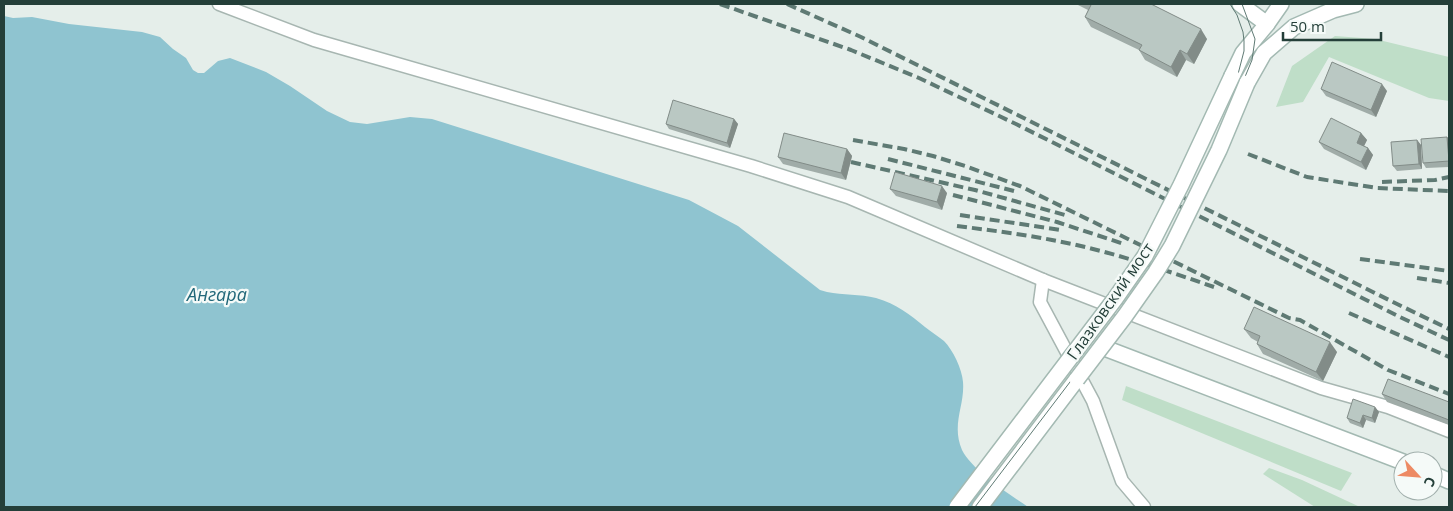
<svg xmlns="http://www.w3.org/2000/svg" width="1453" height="511" viewBox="0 0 1453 511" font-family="'Open Sans',sans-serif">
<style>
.green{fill:#bfdec8}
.water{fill:#8fc4d0}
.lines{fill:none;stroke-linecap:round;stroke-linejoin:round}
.street-casing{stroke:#a7b6b1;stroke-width:15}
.secondary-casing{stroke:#a3b9b2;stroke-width:18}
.street{stroke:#fff;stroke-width:12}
.secondary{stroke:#fff;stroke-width:15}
.tram{stroke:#5f7a74;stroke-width:1}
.rail{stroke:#5f7a74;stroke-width:4;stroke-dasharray:10 5;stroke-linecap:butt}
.secondary-bridge-casing{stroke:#a3b9b2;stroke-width:18;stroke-linecap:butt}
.secondary-bridge{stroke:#fff;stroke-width:15}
.wall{fill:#a0aca8}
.shaded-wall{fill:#828c88}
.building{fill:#bac8c3;stroke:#828c88}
.labels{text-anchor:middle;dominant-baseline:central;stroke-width:4.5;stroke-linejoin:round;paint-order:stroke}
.street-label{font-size:16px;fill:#243f39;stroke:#f5faf8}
.water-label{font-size:18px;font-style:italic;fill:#206779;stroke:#f5faf8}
</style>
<rect width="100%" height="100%" fill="#e5eeea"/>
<g class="green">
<polygon points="1335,36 1375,39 1449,57 1449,101 1429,98 1329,57 1303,102 1276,107 1292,66"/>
<polygon points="1126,386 1352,473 1341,491 1122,400"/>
<polygon points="1269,468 1302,480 1360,507 1315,507 1263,474"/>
</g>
<path class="water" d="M4,16L13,18L32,17L69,24L142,32L160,37L173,49L186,58L193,70L198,73H204L218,61L230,58L266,72L290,86L327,111L350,122L367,124L410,117L432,119L689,200L738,226L820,290L827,292C843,295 860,294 876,298C897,304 909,314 925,327C931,332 938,336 944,341C953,350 962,369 963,382C965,406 951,424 962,450C972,470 1009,494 1028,507H4Z"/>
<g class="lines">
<defs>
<g id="street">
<polyline points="219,4 314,40 751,166 848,197 1043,280 1321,388 1388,407 1449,431"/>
<polyline points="1043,280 1040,302 1093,401 1122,481 1144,507"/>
</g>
<g id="secondary">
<polyline points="1240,4 1267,24"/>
<polyline points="1232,76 1243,53 1267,24 1281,4"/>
<polyline points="1247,83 1264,53 1294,27 1333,10 1356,4"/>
<polyline points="1102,347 1403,462"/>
<polyline points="1433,474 1449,481"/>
<polyline points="980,507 1077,379"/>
</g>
</defs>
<use href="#street" class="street-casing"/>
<use href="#secondary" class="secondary-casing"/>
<use href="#street" class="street"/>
<use href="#secondary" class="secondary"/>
<g class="tram">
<polyline points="963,507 1123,296 1151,256 1160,239 1207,145 1237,78 1244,51 1244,41 1243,32 1237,15 1230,4"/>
<polyline points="975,507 1089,357 1158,261 1169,243 1215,149 1252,60 1255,39 1242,4"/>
</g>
<g class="rail">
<polyline points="720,4 851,50 919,78 1016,124 1400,317 1449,340"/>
<polyline points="787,4 861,37 1393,302 1449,329"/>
<polyline points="853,140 904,149 933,156 965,166 1020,186 1289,318 1300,320 1388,370 1449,394"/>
<polyline points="1248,154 1307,177 1377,188 1449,191"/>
<polyline points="888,159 1014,191"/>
<polyline points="851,162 975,190 1065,215"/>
<polyline points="1382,182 1435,180 1449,177"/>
<polyline points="953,195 1057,222 1124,244"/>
<polyline points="960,215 1061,230"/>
<path d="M957,226C989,230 1021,234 1052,240C1107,250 1162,269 1214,287"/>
<polyline points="1360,259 1449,271"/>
<polyline points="1417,278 1449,283"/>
<polyline points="1349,313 1449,357"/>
</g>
<defs>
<g id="secondary-bridge">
<polyline points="1077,379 1125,316 1156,272 1172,246 1219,150 1247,83"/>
<polyline points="957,507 1115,299 1145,256 1181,185 1232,76"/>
</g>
</defs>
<use href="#secondary-bridge" class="secondary-bridge-casing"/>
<use href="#secondary-bridge" class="secondary-bridge"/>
</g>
<g class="wall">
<polygon points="1076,4 1151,4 1207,39 1194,64 1186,60 1177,77 1145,60 1139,50 1091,27 1085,17 1088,10"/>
<polygon points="1321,89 1387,91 1376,117 1326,96"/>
<polygon points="734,119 738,124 730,148 669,129 666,124"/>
<polygon points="1361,133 1367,140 1364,146 1368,148 1373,155 1366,170 1324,149 1319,142"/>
<polygon points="1447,137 1449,140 1449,167 1426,168 1423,163"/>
<polygon points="1417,140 1421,145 1422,169 1397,171 1393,166"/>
<polygon points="847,149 852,156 846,180 783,164 778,157"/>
<polygon points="890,189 947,193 942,210 896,196"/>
<polygon points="1244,329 1337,352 1323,381 1263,354 1257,344 1258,342 1251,338"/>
<polygon points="1382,394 1449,402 1449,425 1387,402"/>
<polygon points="1375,407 1379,412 1375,423 1366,420 1363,428 1350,423 1347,418"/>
</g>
<g class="shaded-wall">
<polygon points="1201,29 1207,39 1194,64 1187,54"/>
<polygon points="1180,50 1186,60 1177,77 1171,67"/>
<polygon points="1382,84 1387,91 1376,117 1371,110"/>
<polygon points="734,119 738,124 730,148 727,143"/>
<polygon points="1361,133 1367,140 1362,150 1357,143"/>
<polygon points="1447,137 1449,140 1449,162"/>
<polygon points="1417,140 1421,145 1422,169 1419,164"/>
<polygon points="1368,148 1373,155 1366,170 1361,162"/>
<polygon points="847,149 852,156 846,180 841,173"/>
<polygon points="942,186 947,193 942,210 937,202"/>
<polygon points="1330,342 1337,352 1323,381 1316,372"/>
<polygon points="1375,407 1379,412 1375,423 1372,418"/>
<polygon points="1363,415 1366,420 1363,428 1360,423"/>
</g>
<g class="building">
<polygon points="1089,4 1151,4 1201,29 1187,54 1180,50 1171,67 1139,50 1142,45 1085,17 1091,5"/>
<polygon points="1332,62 1382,84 1371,110 1321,89"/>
<polygon points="673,100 734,119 727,143 666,124"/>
<polygon points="1331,118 1361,133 1357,143 1368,148 1361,162 1319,142"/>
<polygon points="784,133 847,149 841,173 778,157"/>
<polygon points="1447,137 1449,161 1423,163 1421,139"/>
<polygon points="1417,140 1419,164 1393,166 1391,142"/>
<polygon points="895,172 942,186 937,202 890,189"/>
<polygon points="1254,307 1330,342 1316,372 1257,344 1260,336 1244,329"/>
<polygon points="1388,379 1449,402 1449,420 1382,394"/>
<polygon points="1353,399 1375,407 1372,418 1363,415 1360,423 1347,418"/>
</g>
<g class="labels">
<g class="street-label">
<text transform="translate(1110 301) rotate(-55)">Глазковский мост</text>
</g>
<g class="water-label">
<text x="217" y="294">Ангара</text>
</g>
</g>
<rect width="1453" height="511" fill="none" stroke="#243f39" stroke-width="10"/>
<g transform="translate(1418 476) rotate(116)"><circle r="24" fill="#f5faf8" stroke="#a1afac"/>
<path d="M0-4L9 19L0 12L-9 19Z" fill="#ed8a64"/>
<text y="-8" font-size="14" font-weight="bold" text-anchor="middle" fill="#243f39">С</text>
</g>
<path d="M1283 32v8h98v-8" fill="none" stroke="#243f39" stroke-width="2.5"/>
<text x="1290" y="32" font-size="15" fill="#243f39" stroke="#f5faf8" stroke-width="4" paint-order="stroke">50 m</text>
</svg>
